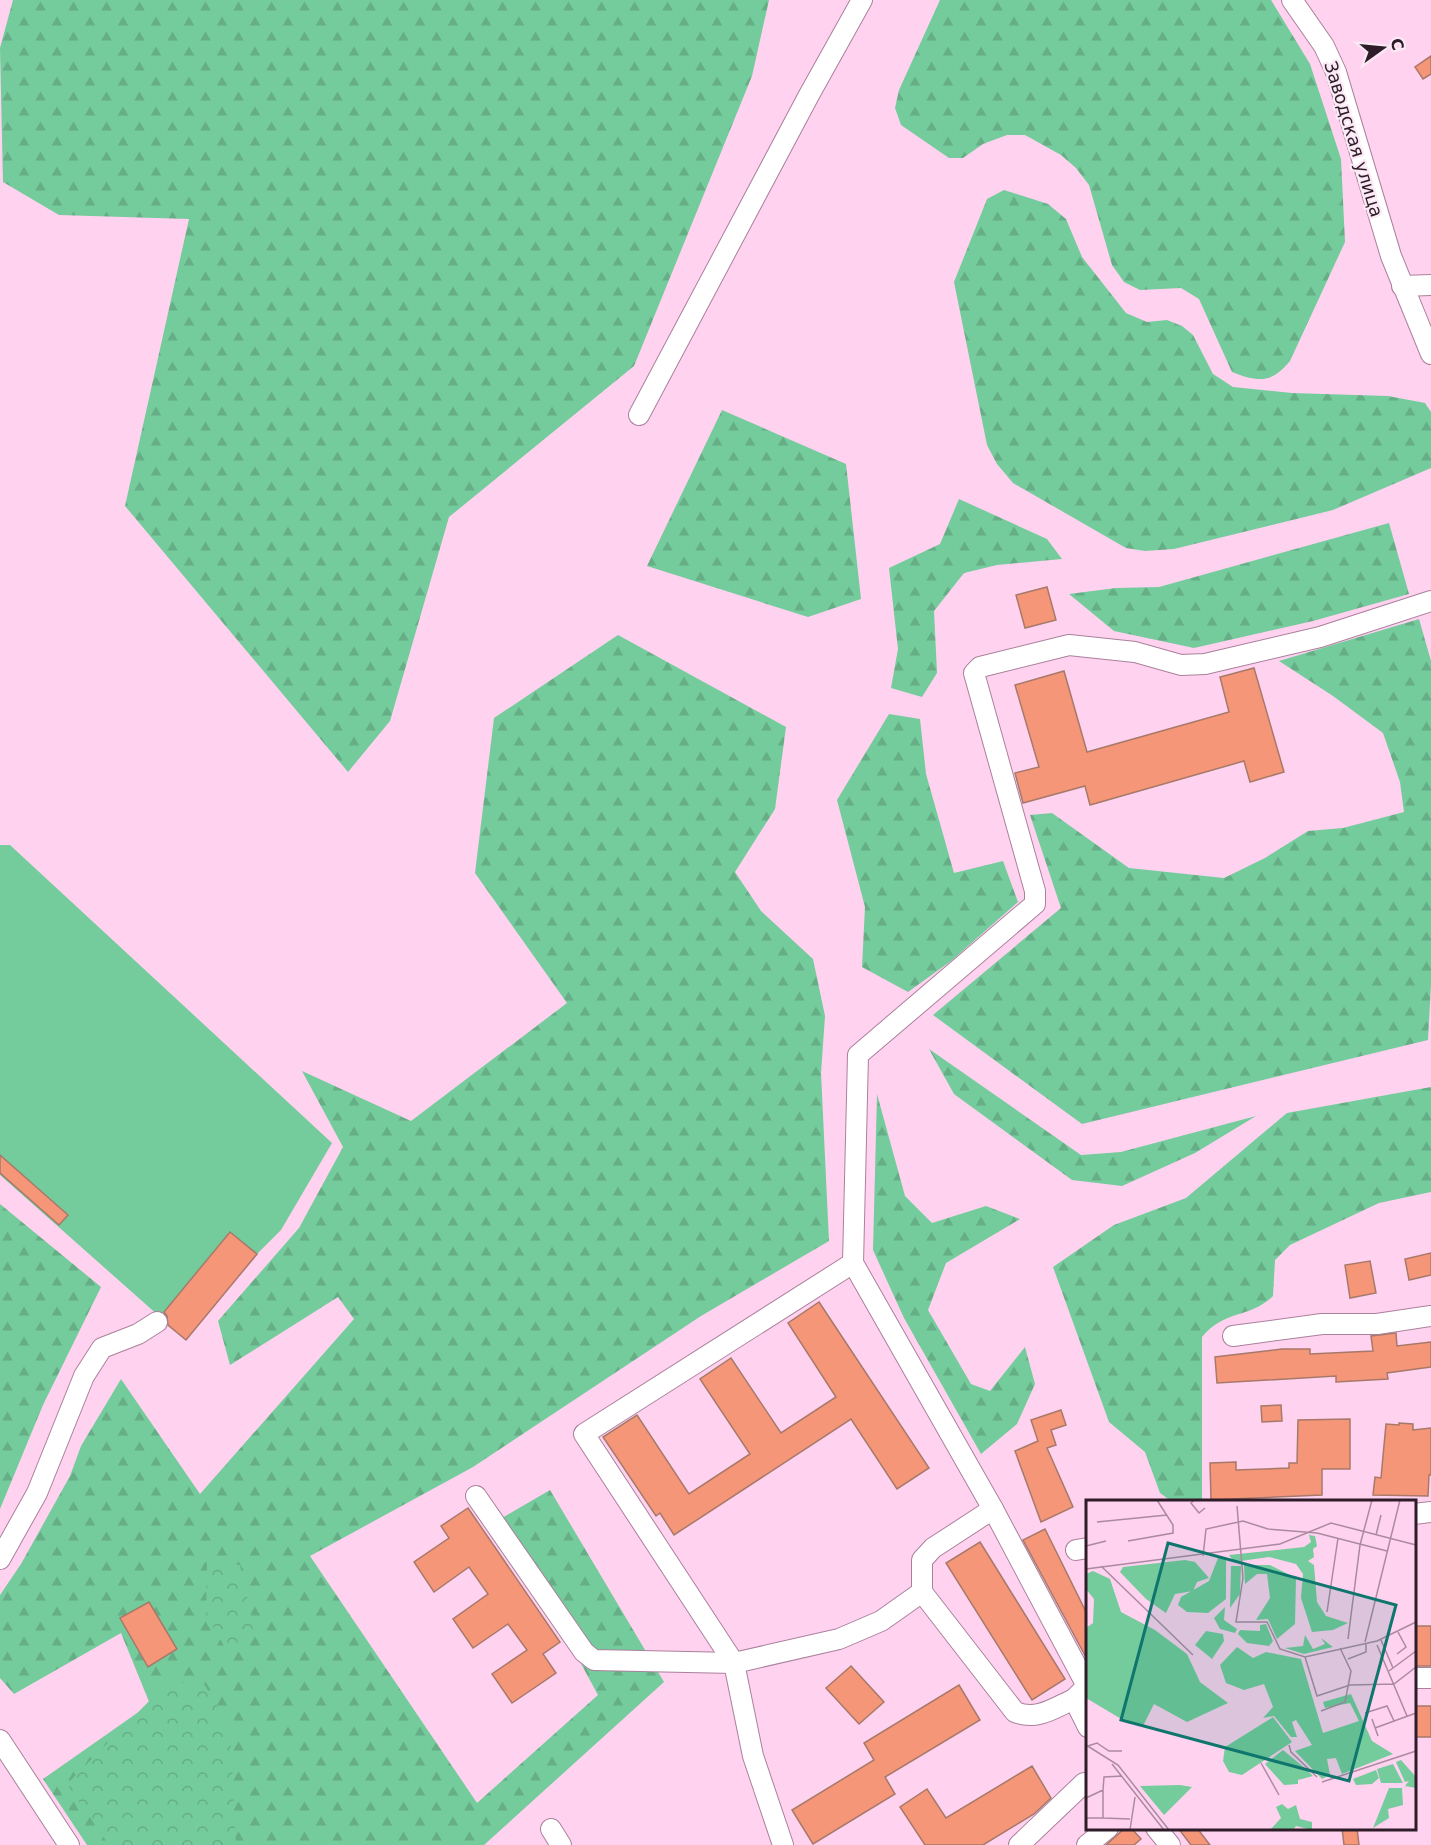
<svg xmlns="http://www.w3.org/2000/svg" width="1431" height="1845" viewBox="0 0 1431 1845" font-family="'DejaVu Sans',sans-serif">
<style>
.grass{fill:#74cb9c}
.forest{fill:url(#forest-firs)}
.park{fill:url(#park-crowns)}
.building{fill:#f69678;stroke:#a7796a;stroke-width:1.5}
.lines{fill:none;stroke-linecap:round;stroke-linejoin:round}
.minor-casing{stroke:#aa819c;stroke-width:22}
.minor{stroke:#fff;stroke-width:20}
.labels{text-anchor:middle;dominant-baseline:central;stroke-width:4.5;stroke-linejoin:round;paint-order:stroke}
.street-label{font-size:18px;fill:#2e1d29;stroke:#fbe9f5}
.inset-road{fill:none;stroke:#ab8aa0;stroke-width:1.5}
.view{fill:#0f766e;fill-opacity:0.15;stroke:#0f766e;stroke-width:3}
.inset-edge{fill:none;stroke:#2e1d29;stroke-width:3}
</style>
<defs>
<pattern id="forest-firs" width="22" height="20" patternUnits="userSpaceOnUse" patternTransform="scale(1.5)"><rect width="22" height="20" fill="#74cb9c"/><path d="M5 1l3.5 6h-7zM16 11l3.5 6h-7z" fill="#65ae86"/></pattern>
<pattern id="park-crowns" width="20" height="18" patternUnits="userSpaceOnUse" patternTransform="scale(1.5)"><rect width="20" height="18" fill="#74cb9c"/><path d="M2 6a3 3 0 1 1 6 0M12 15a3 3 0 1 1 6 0" fill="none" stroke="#65ae86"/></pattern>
</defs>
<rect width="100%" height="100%" fill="#ffd2f0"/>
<polygon class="grass" points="0,845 10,845 332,1143 281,1230 257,1254 186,1340 0,1175"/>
<g class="forest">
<polygon points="13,0 769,0 752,76 634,366 449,517 390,721 348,772 125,506 189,219 59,215 3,182 0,48"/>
<path d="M940,0H1271L1310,64L1341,159L1345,242L1290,361C1271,384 1258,382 1232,372L1199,299L1181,288L1140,290L1124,282L1112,265L1089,185L1076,168L1061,155L1025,135H1007L983,144L963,158H949L901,125L895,108L899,90Z"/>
<polygon points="1004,190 1048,204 1066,219 1082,257 1126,313 1147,322 1167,320 1182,326 1193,335 1213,374 1233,387 1292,393 1388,396 1425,403 1431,412 1431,468 1333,510 1174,549 1145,551 1126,548 1013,483 997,464 987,445 954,282 987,199"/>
<polygon points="722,410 846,464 861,599 808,617 647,566"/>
<polygon points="959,499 1047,539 1062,559 997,565 964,573 934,611 937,673 922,697 891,688 898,649 889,568 940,544"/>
<polygon points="1389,523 1409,594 1313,621 1194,648 1114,631 1069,594 1116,588 1159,587"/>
<polygon points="1419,619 1431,661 1431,984 1428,1040 1082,1124 933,1015 1061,908 1030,815 1052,813 1129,868 1224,878 1265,858 1308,831 1343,828 1404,812 1400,782 1383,733 1333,696 1279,661"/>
<polygon points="618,635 786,727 775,809 735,872 761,911 813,959 825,1016 821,1073 829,1241 701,1316 473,1467 310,1556 477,1803 598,1695 502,1518 550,1490 664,1682 484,1845 87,1845 43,1779 150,1704 121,1633 14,1694 0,1678 0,1595 21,1564 70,1476 81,1446 121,1379 200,1494 354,1319 338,1297 230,1365 218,1321 299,1228 343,1147 302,1071 411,1121 567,1003 475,873 494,718"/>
<polygon points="889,714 920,719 926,774 954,873 1003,861 1018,902 951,961 908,992 862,967 865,907 837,800"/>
<polygon points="929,1049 1081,1155 1121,1152 1256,1116 1195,1153 1122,1186 1072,1180 954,1094"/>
<path d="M1431,1087V1192L1379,1203L1290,1245L1275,1260L1273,1296C1249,1319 1225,1309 1202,1337V1501H1171L1160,1493L1145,1452L1109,1422L1053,1267L1114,1225L1186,1198L1287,1113Z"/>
<polygon points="877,1094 905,1196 932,1223 986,1206 1020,1219 946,1263 928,1310 971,1384 990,1391 1025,1347 1035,1384 1017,1424 981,1454 904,1318 873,1250"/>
<polygon points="0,1204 101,1287 43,1405 0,1509"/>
</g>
<g class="park">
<polygon points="207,1564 240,1565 254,1629 239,1646 224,1646 206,1614"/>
<polygon points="169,1681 204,1684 230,1728 236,1845 109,1845 67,1784"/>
</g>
<g class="building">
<polygon points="1431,56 1431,74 1423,79 1415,67"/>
<polygon points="1047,587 1056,620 1025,628 1016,595"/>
<polygon points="1254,668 1284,772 1250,782 1244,761 1090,805 1085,786 1023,803 1015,773 1039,767 1015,685 1064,671 1087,752 1229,712 1220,677"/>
<polygon points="0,1155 68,1215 59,1225 0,1173"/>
<polygon points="230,1232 257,1254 186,1340 168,1325 167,1316 164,1312"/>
<polygon points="1431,1253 1431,1275 1409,1280 1405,1259"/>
<polygon points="1370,1261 1376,1293 1350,1298 1345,1265"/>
<polygon points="819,1302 929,1468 897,1489 851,1419 674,1535 660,1513 656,1516 603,1437 637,1415 689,1494 750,1454 700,1379 731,1358 781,1433 836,1397 788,1323"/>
<polygon points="1396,1333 1397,1346 1431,1342 1431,1367 1387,1373 1388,1379 1336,1382 1336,1376 1217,1383 1215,1357 1282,1349 1310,1349 1310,1354 1373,1351 1371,1336"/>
<polygon points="1281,1405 1282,1421 1262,1422 1261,1406"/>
<polygon points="1061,1410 1066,1425 1051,1430 1056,1445 1047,1448 1073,1507 1041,1522 1015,1451 1038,1441 1031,1420"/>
<polygon points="1350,1419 1350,1469 1322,1469 1322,1495 1211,1500 1210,1463 1236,1462 1236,1470 1289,1468 1289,1463 1297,1463 1298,1420"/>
<polygon points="1399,1423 1413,1424 1413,1430 1431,1428 1431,1475 1429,1475 1428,1496 1373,1495 1375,1477 1381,1478 1386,1424 1399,1425"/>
<polygon points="468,1508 560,1642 543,1654 556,1673 512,1703 492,1674 527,1650 508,1624 473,1648 453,1619 488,1594 469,1567 434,1592 414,1562 449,1538 441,1526"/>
<polygon points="1045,1529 1088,1616 1088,1661 1023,1540"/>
<polygon points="980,1542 1065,1679 1032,1700 946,1563"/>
<polygon points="149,1602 177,1649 148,1667 120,1618"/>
<rect x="1414" y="1626" width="17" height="40"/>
<polygon points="851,1666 884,1702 859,1724 826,1688"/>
<polygon points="959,1685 980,1720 885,1777 895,1794 813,1844 792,1810 874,1760 864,1743"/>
<rect x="1414" y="1706" width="17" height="31"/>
<polygon points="1032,1766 1051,1798 1034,1814 983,1845 925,1845 900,1807 927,1789 946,1818"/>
<polygon points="1125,1828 1131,1828 1141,1839 1134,1845 1106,1845"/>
<polygon points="1178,1828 1197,1828 1210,1845 1191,1845"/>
<polygon points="1342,1828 1357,1828 1359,1845 1344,1845"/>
</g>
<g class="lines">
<defs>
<g id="minor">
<polyline points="1292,0 1324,46 1336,72 1391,256 1431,354"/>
<polyline points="1402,286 1431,285"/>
<polyline points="639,415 809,95 862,0"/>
<polyline points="1233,1336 1322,1324 1377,1324 1431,1316"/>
<polyline points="476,1496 584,1652 594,1660 734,1663 839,1639 881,1621 922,1592 922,1560 933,1548 993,1509"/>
<polyline points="1414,1514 1431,1512"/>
<polyline points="1076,1550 1088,1548"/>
<polyline points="0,1559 37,1493 84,1376 102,1348 138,1334 157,1322"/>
<path d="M922,1592L1015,1712C1037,1721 1054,1708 1074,1699"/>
<polyline points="1414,1678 1431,1678"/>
<polyline points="1088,1727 1074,1699 1087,1686 993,1509 853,1263 858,1055 1035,904 1035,891 974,673 980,667 1069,645 1135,652 1181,665 1205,664 1320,637 1431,601"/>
<polyline points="0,1740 69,1845"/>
<polyline points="1156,1828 1170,1845"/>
<polyline points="551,1829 561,1845"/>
<polyline points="783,1845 753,1756 734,1663 584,1434 853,1263"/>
<polyline points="1019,1845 1084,1783"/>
<polyline points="1087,1845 1108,1828"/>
</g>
</defs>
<use href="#minor" class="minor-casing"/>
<use href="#minor" class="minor"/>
</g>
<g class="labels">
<g class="street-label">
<text transform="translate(1354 139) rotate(73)">Заводская улица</text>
</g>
</g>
<g transform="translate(1086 1500)">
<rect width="330" height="330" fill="#ffd2f0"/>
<path d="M187,217L206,242L156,275L143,272L137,261L139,247ZM290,270L293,278L286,284L270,285L267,279Z" fill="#74cb9c"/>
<path d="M223,35L229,36L231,46L227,49L228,57L222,61L228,65L231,102L240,116L262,123L247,130L226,132L215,98L217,74L210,64L183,57L148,62L143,55L218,47L225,42ZM140,57V99L122,113L101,112L92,105L95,97L123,81L132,58ZM99,60L109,62L123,78L111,82L107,91L89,94L80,113L60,99L34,72L37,67ZM158,65H184L210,78L209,124L191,139L182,119L170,120L184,98L181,74H171L159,84ZM145,66H155L154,94L144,108ZM7,71L24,79L35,112L69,130L101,154L114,182L142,203L101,222L68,204L57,226L42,223L0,198V128L7,123L8,99L0,89V74ZM139,107L138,120L151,129L149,133L134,129L128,118ZM180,124L187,141L183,146L161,143L152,134L154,130L174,131V125ZM120,131L137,134L138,141L126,159L109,145ZM219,135L227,149L239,144L235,138L247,147L218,154L199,148L217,146ZM151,147L167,158L180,152L215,159L237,233L273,221L264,203L239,208L237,202L265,194L286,241L307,254L256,274L250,258L241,259L244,275L236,279L209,251L226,245L210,220L206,222L211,237H205L188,216L177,218L187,207L178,184L158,190L140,183L134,165ZM197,250L220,269L227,276L212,280V284L198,285L179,264ZM94,285L106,287L78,315L54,286ZM303,288H316L317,305L302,309L303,318L287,328ZM196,304L202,309L210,305L214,319L226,322V330L210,326L207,330H184L195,318L190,307Z" fill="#74cb9c"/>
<path d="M256,249L287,256L289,260L257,271L248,255ZM315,260L330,277V288L319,286L323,281L319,282L310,262ZM307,264L317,283H295L291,269Z" fill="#74cb9c"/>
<path class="inset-road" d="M108,0L105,3L113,13L119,8M151,6L157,78L150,122H181L194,149L219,157L291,141L330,122M11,22L81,15M290,35L295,15M42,41L87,33V25L71,0M0,46L20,41M117,56L120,29L157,21L182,29L231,33L301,51M15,66L107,155M0,69L194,44L245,23L330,45M241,112L252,38M262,139L274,45L286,0M295,140L307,168M279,142L314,0M291,145L321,216M311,154L320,147L312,132M219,157L231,196L264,185L308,184L330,167M262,159L280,152V144M303,171L330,151M235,211L259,202L265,171L254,148M279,213L301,206L308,221M286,219L292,236M289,228L330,213M0,245L32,265L83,330M203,245L205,252L231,277M2,246L11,243L23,251H36M175,263L193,295M26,264L78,330M236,282L330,251M17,290L18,277L36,276M0,298L17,290V318H0M17,318L44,319M44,330L49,297"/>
<path class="view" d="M82,43L310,105L263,281L35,220Z"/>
<rect width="330" height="330" class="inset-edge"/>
</g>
<g transform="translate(1383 48) rotate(75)" stroke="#fbe9f5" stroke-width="4.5" paint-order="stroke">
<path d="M0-4.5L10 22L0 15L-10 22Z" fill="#2e1d29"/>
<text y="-9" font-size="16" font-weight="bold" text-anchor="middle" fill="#2e1d29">С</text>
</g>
</svg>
